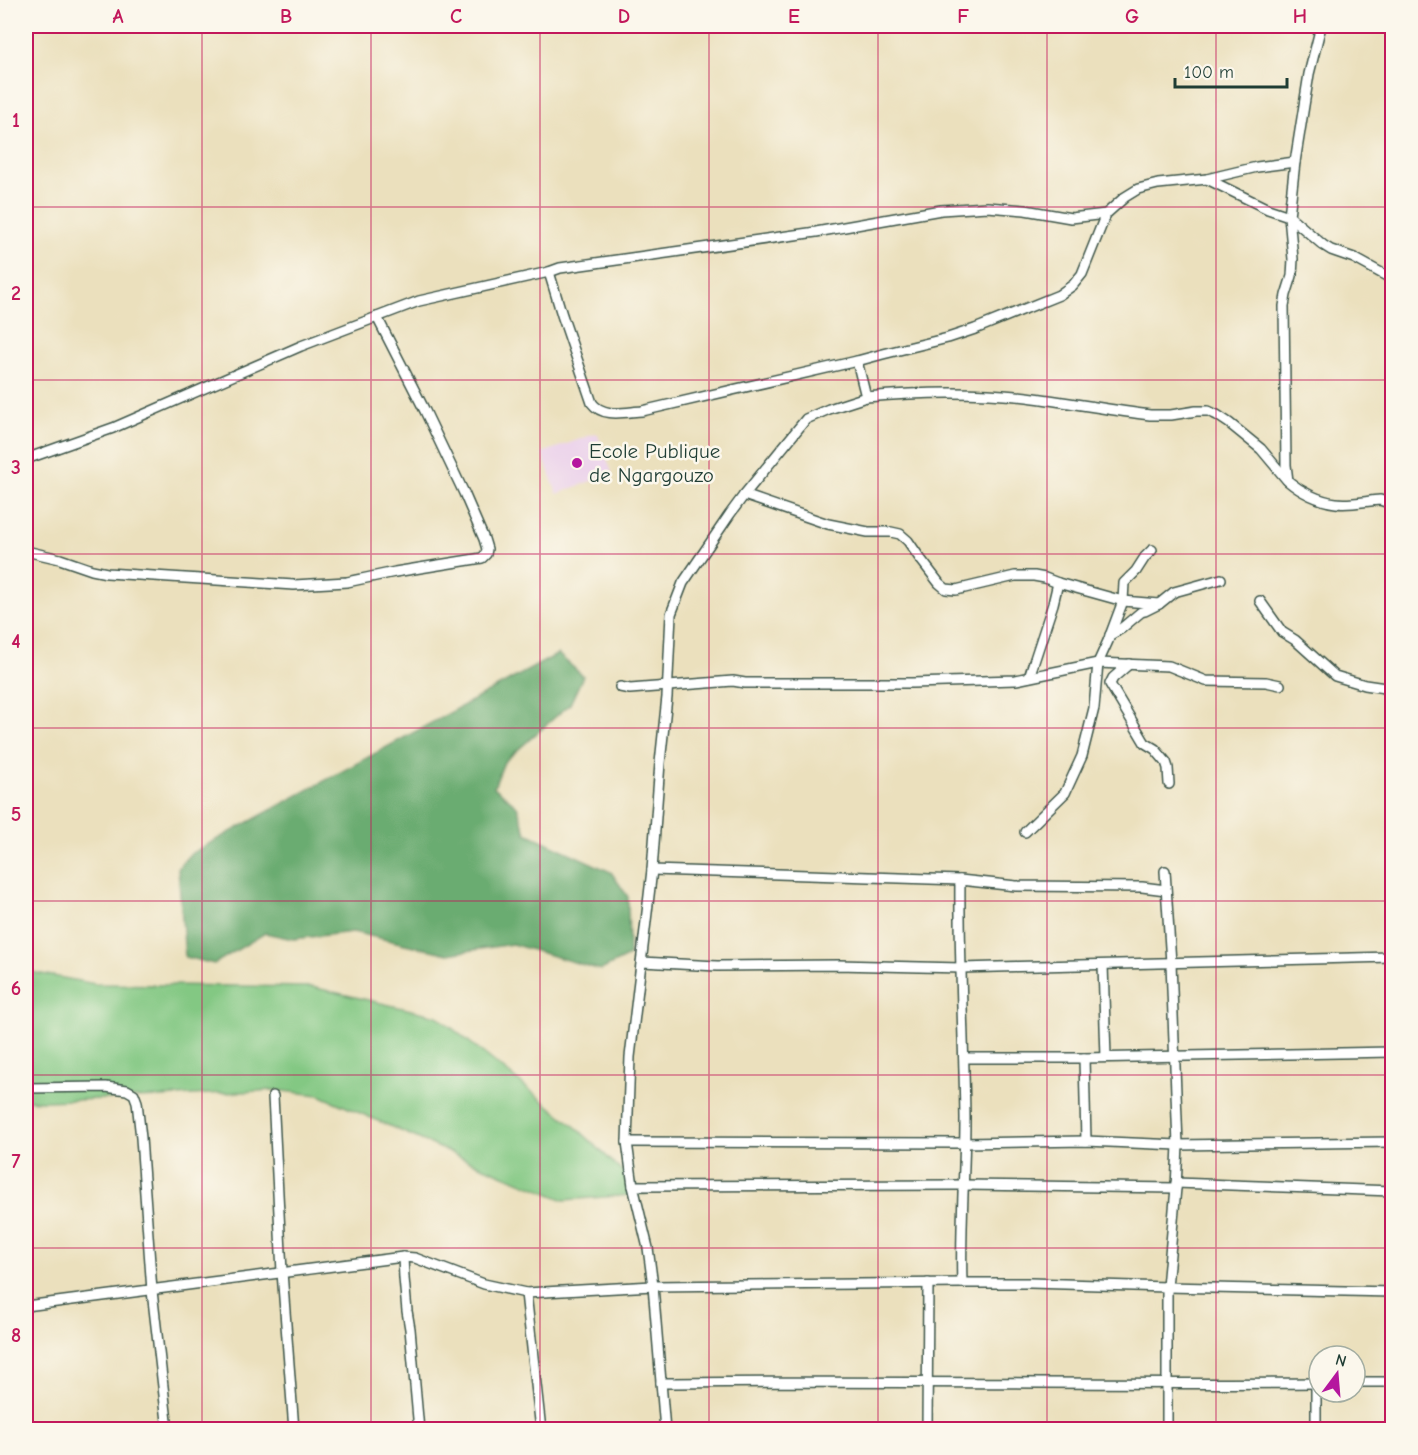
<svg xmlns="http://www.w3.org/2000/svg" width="1418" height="1455" viewBox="0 0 1418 1455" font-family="'Comic Neue',sans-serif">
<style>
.built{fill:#ebd1eb}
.green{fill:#83c883;stroke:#51825c;stroke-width:1.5}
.forest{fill:#6aac71;stroke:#447452;stroke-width:1.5}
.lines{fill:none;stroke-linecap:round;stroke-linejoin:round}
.street-casing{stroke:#3e5549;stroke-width:12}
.street{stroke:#fff;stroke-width:9}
.grid{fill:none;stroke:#c2185b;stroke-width:1.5;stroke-opacity:0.55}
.poi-dot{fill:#b5179e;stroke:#fbf7ec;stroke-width:2}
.labels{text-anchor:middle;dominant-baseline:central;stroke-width:5;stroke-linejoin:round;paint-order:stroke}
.poi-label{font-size:21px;fill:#1f3d34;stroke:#fbf7ec;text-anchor:start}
.neatline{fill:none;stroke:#c2185b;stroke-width:2}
.grid-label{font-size:20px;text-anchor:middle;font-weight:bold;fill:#c2185b}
</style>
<rect width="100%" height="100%" fill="#fbf7ec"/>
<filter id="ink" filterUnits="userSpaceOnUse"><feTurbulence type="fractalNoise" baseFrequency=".0167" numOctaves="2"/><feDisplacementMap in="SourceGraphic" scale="12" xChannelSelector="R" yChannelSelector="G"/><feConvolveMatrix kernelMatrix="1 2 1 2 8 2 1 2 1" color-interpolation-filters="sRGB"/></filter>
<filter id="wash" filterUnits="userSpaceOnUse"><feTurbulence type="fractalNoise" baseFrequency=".008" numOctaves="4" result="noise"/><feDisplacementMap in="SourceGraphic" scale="24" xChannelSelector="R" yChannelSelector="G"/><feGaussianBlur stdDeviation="1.35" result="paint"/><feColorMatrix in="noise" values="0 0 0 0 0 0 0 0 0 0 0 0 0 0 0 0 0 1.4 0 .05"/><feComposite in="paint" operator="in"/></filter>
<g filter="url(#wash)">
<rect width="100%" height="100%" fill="#ebe0bd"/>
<polygon class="built" points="597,433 612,473 557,494 542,453"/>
<polygon class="green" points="26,971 95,984 312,987 437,1016 578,1129 646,1194 564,1200 465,1159 319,1095 274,1090 161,1097 43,1101 26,1100"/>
<polygon class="forest" points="558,654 583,676 570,704 504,762 494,787 517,806 526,833 611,872 628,897 629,956 601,970 512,944 448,954 353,932 293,939 265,933 214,964 185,957 178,868 190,854"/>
</g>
<g filter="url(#ink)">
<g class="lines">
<defs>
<g id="street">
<path d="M1321,26L1309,74L1295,162L1289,216L1293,259L1292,276L1286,295L1284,306L1286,465L1288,481C1301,492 1319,501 1336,503C1350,505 1366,501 1380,500L1386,502L1392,506"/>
<polyline points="1207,179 1268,209 1289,216 1323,245 1331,250 1354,258 1392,279"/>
<path d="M549,272L562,315L592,403C603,418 625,412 642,411L857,361L883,354L948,338L975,329L1059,295L1073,285L1082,274L1106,214L1125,197L1138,189L1158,184L1207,179L1257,167L1295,162"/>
<path d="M857,361L866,397C920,392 974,391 1027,397C1068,402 1109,410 1150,415H1171L1196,411H1208L1217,415L1229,423L1261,449L1287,480"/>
<polyline points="26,459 113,428 301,346 419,301 549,272 560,268 816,232 941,210 987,207 1025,210 1071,218 1106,214"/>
<polyline points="744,495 828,524 868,532 891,532 900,534 908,541 919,557 939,583 946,589 956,590 1015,576 1034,576 1045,578 1058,583 1123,601 1159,604"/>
<polyline points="26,551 60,559 92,570 107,573 294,585 347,582 395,572 482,558 486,554 487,549 484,539 464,493 425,411 377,317"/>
<polyline points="1260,601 1282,632 1295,640 1335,676 1365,685 1392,689"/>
<polyline points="1110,635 1122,628 1141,612 1145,611 1159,604 1174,592 1221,579"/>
<polyline points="1129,664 1113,678 1110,684 1145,743 1155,749 1166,762 1168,768 1169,784"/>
<polyline points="1029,677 1053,604 1058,583"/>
<polyline points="620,687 630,689 733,681 745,683 912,683 1016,680 1098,663 1169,666 1206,681 1266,682 1280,685"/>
<polyline points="1025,832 1065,793 1082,756 1094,708 1098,663 1108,641 1123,601 1124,583 1136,571 1145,557 1152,550"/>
<polyline points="652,870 960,880 1016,886 1142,887 1166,890"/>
<polyline points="1165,871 1171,963 1178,1145 1176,1188 1167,1287 1167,1430"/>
<path d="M960,880C959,960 964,1039 965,1118C965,1173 960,1228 962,1283"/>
<polyline points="642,962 717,966 838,965 961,968 1392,957"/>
<polyline points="1103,965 1106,1057"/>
<polyline points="964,1058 1084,1058 1392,1052"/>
<polyline points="1084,1058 1086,1141"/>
<polyline points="26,1088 106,1087 127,1090 134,1094 137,1102 141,1138 152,1291 168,1430"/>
<polyline points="273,1096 282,1272 294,1430"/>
<polyline points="627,1142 965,1143 1086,1141 1178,1145 1392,1142"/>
<polyline points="1176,1183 1392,1191"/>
<polyline points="633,1186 963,1185 1176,1188"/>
<polyline points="403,1257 404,1278 407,1311 410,1329 419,1430"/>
<polyline points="526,1293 541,1430"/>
<polyline points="26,1306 403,1257 415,1258 484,1284 526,1293 653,1286 962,1283 1030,1283 1167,1287 1392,1292"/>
<polyline points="1355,1382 1392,1382"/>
<path d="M661,1383C881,1380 1100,1385 1319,1383"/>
<polyline points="1316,1383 1316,1430"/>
<polyline points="26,1423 26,1430"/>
<polyline points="665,1430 653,1286 648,1248 633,1186 627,1142 630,1057 652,870 660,763 667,697 671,614 683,583 730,514 744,495 806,419 829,409 866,397"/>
<polyline points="927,1430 928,1283"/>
</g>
</defs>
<use href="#street" class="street-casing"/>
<use href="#street" class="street"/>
</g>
</g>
<path class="grid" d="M202,26V1430M371,26V1430M540,26V1430M709,26V1430M878,26V1430M1047,26V1430M1216,26V1430M26,207H1392M26,380H1392M26,554H1392M26,728H1392M26,901H1392M26,1075H1392M26,1248H1392"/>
<circle class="poi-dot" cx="577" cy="463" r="6"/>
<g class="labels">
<g class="poi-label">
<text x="589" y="451">Ecole Publique<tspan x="589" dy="24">de Ngargouzo</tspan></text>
</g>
</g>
<rect width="1418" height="1455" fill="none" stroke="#fbf7ec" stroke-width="66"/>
<g transform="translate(1337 1374) rotate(16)"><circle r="28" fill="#fbf7ec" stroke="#a3ada2" stroke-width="1.5"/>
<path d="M0-4.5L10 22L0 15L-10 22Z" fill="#b5179e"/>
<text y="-9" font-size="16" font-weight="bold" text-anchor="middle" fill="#1f3d34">N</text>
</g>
<path d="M1175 78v9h112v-9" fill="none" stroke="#1f3d34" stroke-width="3"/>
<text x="1184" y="78" font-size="18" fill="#1f3d34" stroke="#fbf7ec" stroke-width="4.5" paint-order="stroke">100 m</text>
<rect x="33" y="33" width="1352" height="1389" class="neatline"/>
<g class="grid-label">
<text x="118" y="23">A</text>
<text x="286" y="23">B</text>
<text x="456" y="23">C</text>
<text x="624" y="23">D</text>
<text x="794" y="23">E</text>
<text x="963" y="23">F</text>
<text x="1132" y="23">G</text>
<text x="1300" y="23">H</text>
<text x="16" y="127">1</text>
<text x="16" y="300">2</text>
<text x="16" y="474">3</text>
<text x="16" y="648">4</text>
<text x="16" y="821">5</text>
<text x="16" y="995">6</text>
<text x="16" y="1168">7</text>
<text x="16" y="1342">8</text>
</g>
</svg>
